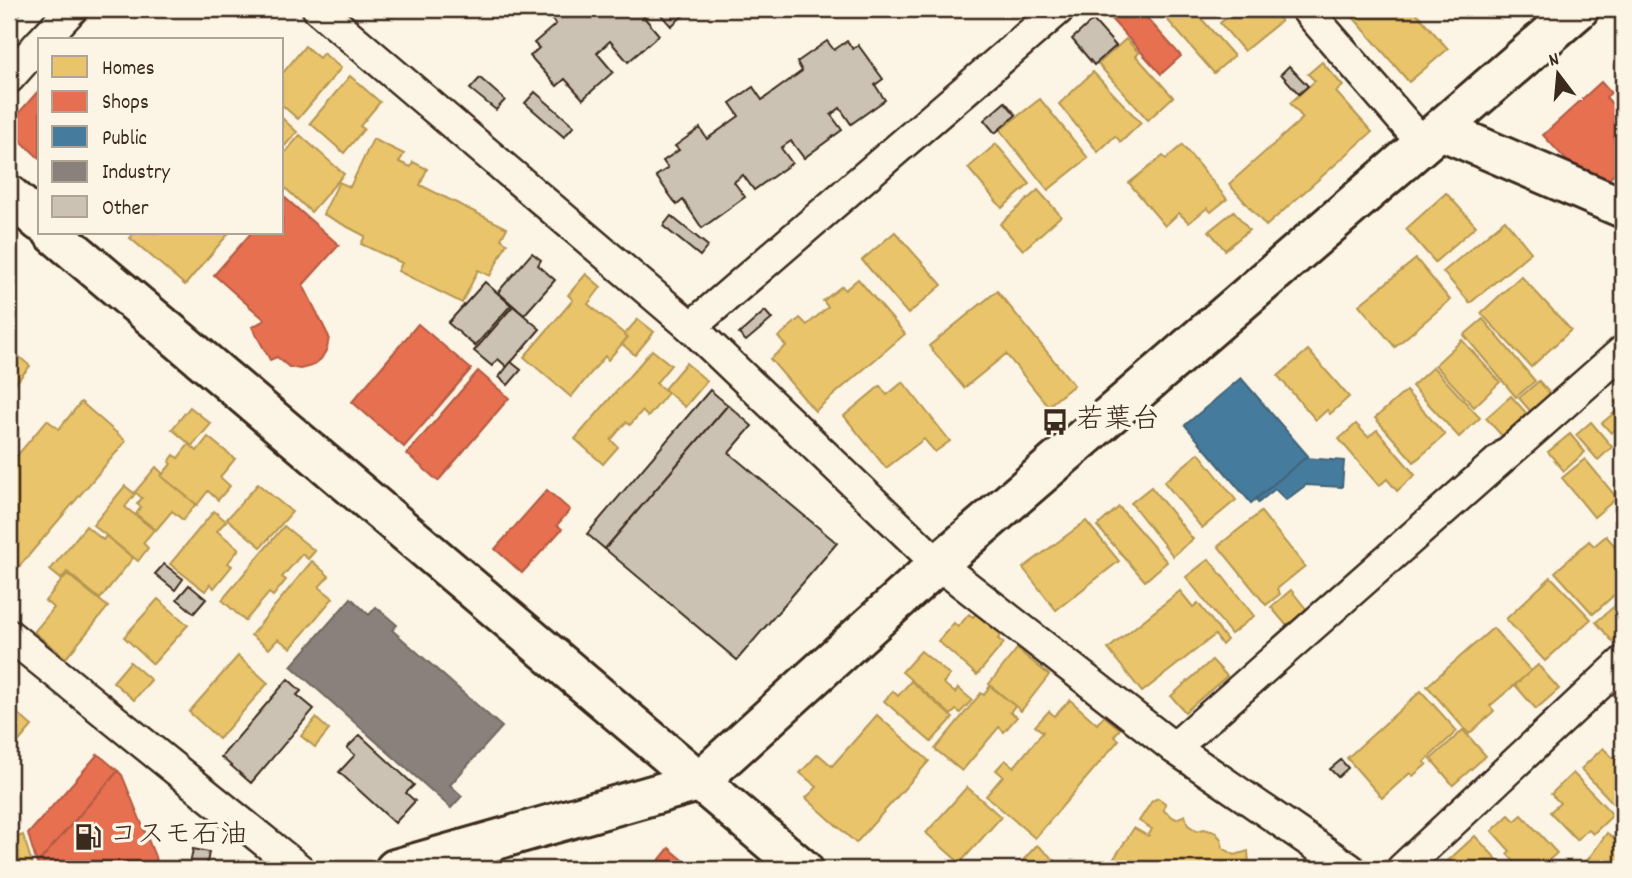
<svg xmlns="http://www.w3.org/2000/svg" width="1632" height="878" viewBox="0 0 1632 878" font-family="Dekko,'Klee One',sans-serif">
<style>
.homes{fill:#e9c46a;stroke:#b59653;stroke-width:2}
.shops{fill:#e76f51;stroke:#b35a42;stroke-width:2}
.public{fill:#457b9d;stroke:#426377;stroke-width:2}
.industry{fill:#8a817c;stroke:#726760;stroke-width:2}
.building{fill:#ccc2b3;stroke:#3b2a1e;stroke-width:2}
.lines{fill:none;stroke-linecap:round;stroke-linejoin:round}
.street-casing{stroke:#3b2a1e;stroke-width:35}
.secondary-casing{stroke:#3b2a1e;stroke-width:44}
.street{stroke:#fcf5e5;stroke-width:30}
.secondary{stroke:#fcf5e5;stroke-width:38}
.labels{text-anchor:middle;dominant-baseline:central;stroke-width:7;stroke-linejoin:round;paint-order:stroke}
.poi-label{font-size:28px;fill:#3b2a1e;stroke:#fcf5e5;text-anchor:start}
</style>
<rect width="100%" height="100%" fill="#fcf5e5"/>
<filter id="ink" filterUnits="userSpaceOnUse"><feTurbulence type="fractalNoise" baseFrequency=".0143" numOctaves="2"/><feDisplacementMap in="SourceGraphic" scale="14" xChannelSelector="R" yChannelSelector="G"/><feConvolveMatrix kernelMatrix="1 2 1 2 8 2 1 2 1" color-interpolation-filters="sRGB"/></filter>
<g filter="url(#ink)">
<g class="homes">
<polygon points="1158,9 1193,9 1234,56 1214,73"/>
<polygon points="1238,9 1271,9 1281,21 1244,51 1220,23"/>
<polygon points="1346,9 1413,9 1448,49 1409,82"/>
<polygon points="1126,39 1139,53 1136,56 1173,97 1148,120 1098,64"/>
<polygon points="305,46 319,58 323,53 341,68 298,119 282,105 282,74"/>
<polygon points="1322,62 1343,86 1336,92 1372,132 1266,226 1229,184 1303,118 1290,103 1315,81 1308,74"/>
<polygon points="1093,72 1141,123 1121,142 1115,136 1098,152 1059,104"/>
<polygon points="350,76 380,102 360,126 364,129 344,153 310,123"/>
<polygon points="1040,99 1088,158 1048,190 1000,130"/>
<polygon points="282,118 297,132 282,149"/>
<polygon points="300,135 344,174 311,212 282,185 282,156"/>
<polygon points="373,139 404,154 399,162 411,167 413,162 427,169 420,185 507,228 501,239 507,243 490,276 478,270 462,303 398,271 402,263 361,244 365,236 323,214 339,182 350,187"/>
<polygon points="996,144 1030,184 1002,208 968,168"/>
<polygon points="1182,145 1227,199 1211,212 1207,208 1189,223 1179,213 1165,226 1129,183 1163,156 1166,159"/>
<polygon points="1038,190 1061,216 1023,250 1000,224"/>
<polygon points="1446,193 1476,226 1435,262 1406,229"/>
<polygon points="1234,211 1249,230 1225,250 1209,231"/>
<polygon points="1505,220 1531,252 1470,303 1443,272"/>
<polygon points="895,232 942,285 908,314 862,260"/>
<polygon points="134,233 229,233 185,285 130,238"/>
<polygon points="1416,259 1450,300 1395,347 1359,305"/>
<polygon points="586,274 601,287 588,304 628,337 608,360 605,356 571,397 524,357 573,300 568,295"/>
<polygon points="1521,276 1571,330 1531,367 1481,313"/>
<polygon points="858,279 905,334 815,411 770,359 786,346 778,337 800,318 807,325 828,307 823,301 842,286 845,290"/>
<polygon points="997,291 1074,385 1048,406 1006,354 964,388 929,346"/>
<polygon points="638,319 654,332 635,355 622,344 628,337 624,335"/>
<polygon points="1483,319 1535,381 1516,397 1464,335"/>
<polygon points="1462,340 1500,382 1474,407 1435,365"/>
<polygon points="9,348 30,366 9,391"/>
<polygon points="652,350 671,365 656,383 668,393 648,417 642,411 630,425 626,422 611,440 618,447 603,464 575,439"/>
<polygon points="1308,350 1349,397 1330,414 1327,410 1316,420 1278,376"/>
<polygon points="686,363 707,381 685,407 664,389"/>
<polygon points="1433,367 1480,418 1459,437 1412,386"/>
<polygon points="1539,381 1552,396 1532,413 1519,398"/>
<polygon points="903,382 950,441 935,452 924,439 886,468 844,416 880,386 887,395"/>
<polygon points="1406,391 1445,435 1414,462 1375,418"/>
<polygon points="1623,394 1623,439 1615,430 1611,433 1602,423 1620,408 1615,402"/>
<polygon points="1511,396 1528,415 1503,437 1486,418"/>
<polygon points="81,402 126,441 18,568 9,560 9,465 47,420 59,429"/>
<polygon points="190,407 211,424 192,446 172,429"/>
<polygon points="1591,422 1612,447 1598,460 1576,435"/>
<polygon points="1356,424 1368,437 1377,430 1415,475 1397,491 1387,479 1379,486 1339,439"/>
<polygon points="1570,434 1585,452 1564,471 1548,452"/>
<polygon points="208,437 235,459 220,477 230,486 218,500 208,491 197,505 161,476 171,464 169,462 174,455 178,458 189,444 197,451"/>
<polygon points="1199,453 1236,500 1202,528 1164,482"/>
<polygon points="1585,459 1617,498 1594,517 1562,478"/>
<polygon points="156,467 163,474 161,476 196,504 183,520 172,511 156,530 136,514 141,507 137,504 142,498 135,492"/>
<polygon points="258,484 292,512 261,547 227,519"/>
<polygon points="125,486 135,494 125,507 154,530 143,543 148,548 138,561 93,525"/>
<polygon points="1151,487 1193,539 1173,556 1131,503"/>
<polygon points="1119,507 1167,562 1145,581 1097,526"/>
<polygon points="214,511 226,521 217,531 239,549 228,563 232,566 214,588 210,584 205,591 170,564"/>
<polygon points="1261,512 1305,566 1277,589 1280,594 1266,605 1218,546"/>
<polygon points="1086,521 1119,561 1056,610 1023,568"/>
<polygon points="86,526 103,540 106,536 133,558 100,599 67,572 61,579 50,570"/>
<polygon points="284,526 315,551 308,559 302,554 282,577 286,580 273,596 269,593 245,621 222,600"/>
<polygon points="1606,536 1623,555 1623,589 1622,588 1593,614 1555,572 1589,541 1594,546"/>
<polygon points="1209,559 1254,616 1231,634 1186,577"/>
<polygon points="312,561 329,576 319,587 333,598 291,648 278,639 269,649 251,635"/>
<polygon points="67,574 108,607 66,658 34,632 54,608 45,601"/>
<polygon points="1551,577 1591,619 1545,661 1506,619"/>
<polygon points="1291,590 1307,610 1287,626 1271,607"/>
<polygon points="1180,591 1193,607 1198,603 1227,640 1222,645 1215,635 1142,692 1108,649"/>
<polygon points="158,599 188,625 153,664 124,637"/>
<polygon points="1619,602 1623,606 1623,633 1613,642 1596,622"/>
<polygon points="977,612 1002,634 998,639 1004,643 977,675 938,641 954,623 958,627 969,614 973,617"/>
<polygon points="1493,628 1531,671 1490,706 1494,711 1469,734 1427,686"/>
<polygon points="1017,649 1049,675 1021,711 989,684"/>
<polygon points="921,651 950,675 943,683 955,693 958,688 972,700 960,713 956,710 951,715 902,672"/>
<polygon points="238,656 268,683 219,739 189,712"/>
<polygon points="1212,660 1227,676 1185,712 1171,696"/>
<polygon points="130,662 151,680 134,700 113,682"/>
<polygon points="1538,665 1559,689 1536,709 1515,685"/>
<polygon points="911,681 953,718 931,742 884,701 893,691 898,696"/>
<polygon points="990,686 1015,706 1010,712 1017,717 1004,732 999,727 962,771 935,749 981,693 984,695"/>
<polygon points="1421,691 1457,731 1424,762 1427,764 1413,776 1410,773 1382,798 1347,758"/>
<polygon points="1070,700 1097,724 1104,716 1120,729 1114,736 1119,740 1035,838 986,796 1003,776 996,770 1005,760 1014,767 1043,732 1035,726 1049,711 1054,716"/>
<polygon points="9,706 32,726 9,753"/>
<polygon points="877,715 929,761 856,843 806,798 817,787 800,773 818,754 832,766"/>
<polygon points="316,718 329,730 315,747 301,736"/>
<polygon points="1463,730 1486,756 1453,785 1431,759"/>
<polygon points="1603,748 1613,758 1621,751 1623,754 1623,800 1616,806 1581,769"/>
<polygon points="1573,773 1613,815 1593,834 1588,829 1577,840 1550,812 1560,803 1551,794"/>
<polygon points="967,787 1001,817 960,863 926,833"/>
<polygon points="1158,798 1165,803 1164,811 1176,819 1185,815 1188,825 1197,831 1204,829 1215,832 1221,839 1223,848 1235,855 1248,851 1249,864 1256,869 1120,869 1111,863 1134,828 1148,836 1152,829 1139,821 1152,801"/>
<polygon points="1509,815 1515,821 1522,815 1557,853 1539,869 1521,869 1507,854 1510,851 1492,831"/>
<polygon points="1607,833 1623,845 1623,869 1590,869 1584,865"/>
<polygon points="23,835 34,869 9,869 9,840"/>
<polygon points="1475,836 1506,869 1443,869 1441,867"/>
<polygon points="1037,845 1065,869 1015,869"/>
</g>
<g class="shops">
<polygon points="1131,9 1139,9 1181,56 1161,74 1112,20 1123,11 1126,14"/>
<polygon points="1601,82 1611,93 1606,97 1623,116 1623,172 1620,169 1608,180 1568,162 1543,135"/>
<polygon points="40,89 40,159 9,130 9,124"/>
<polygon points="283,196 339,245 303,285 329,337 327,349 321,359 312,366 300,369 289,367 277,357 270,360 252,327 265,320 214,275 251,233 282,233"/>
<polygon points="418,324 471,369 404,447 352,402"/>
<polygon points="478,371 509,398 438,481 407,454"/>
<polygon points="547,490 570,510 557,525 562,529 522,573 495,549"/>
<polygon points="98,754 118,771 37,864 28,834"/>
<polygon points="118,771 122,775 160,869 38,869 37,864"/>
<polygon points="669,848 694,869 652,869"/>
</g>
<g class="public">
<polygon points="9,9 24,9 9,27"/>
<polygon points="1241,378 1308,456 1251,503 1185,425"/>
<polygon points="1305,458 1344,461 1342,487 1306,485 1286,500 1275,489 1258,503 1256,499"/>
</g>
<polygon class="industry" points="351,598 369,615 376,607 397,625 392,630 502,727 450,785 462,796 451,808 291,666"/>
<g class="building">
<polygon points="555,9 651,9 643,16 659,35 628,62 610,41 597,53 613,72 583,99 565,79 557,86 530,56 539,48 534,43 556,24 548,15"/>
<polygon points="656,9 691,9 671,26"/>
<polygon points="1093,20 1116,46 1094,65 1072,39"/>
<polygon points="827,41 834,50 847,41 853,49 858,45 883,79 875,85 885,100 851,124 840,108 831,115 842,130 804,158 791,141 781,148 792,163 754,190 743,175 734,182 745,197 702,228 683,200 677,205 656,176 668,168 663,161 679,150 675,146 700,128 707,139 739,116 730,103 753,87 762,100 802,71 797,62"/>
<polygon points="1289,66 1308,86 1299,94 1281,74"/>
<polygon points="480,78 505,100 496,110 470,89"/>
<polygon points="535,92 574,126 564,137 525,103"/>
<polygon points="1005,102 1016,115 995,133 984,120"/>
<polygon points="671,216 708,246 700,256 663,226"/>
<polygon points="532,253 541,260 538,265 555,280 524,315 498,292"/>
<polygon points="485,282 511,305 475,346 448,323"/>
<polygon points="513,306 540,329 507,367 498,359 492,366 474,351"/>
<polygon points="765,311 772,319 746,341 739,334"/>
<polygon points="511,362 521,370 508,385 499,377"/>
<polygon points="710,390 728,405 605,549 587,534"/>
<polygon points="728,405 752,426 729,453 837,543 737,660 605,549"/>
<polygon points="164,564 183,579 175,590 155,574"/>
<polygon points="189,585 206,599 194,613 177,599"/>
<polygon points="288,679 301,691 297,695 314,709 251,783 221,757"/>
<polygon points="360,735 414,785 406,793 415,801 395,823 339,772 355,755 347,748"/>
<polygon points="1341,760 1348,768 1338,777 1330,769"/>
<polygon points="193,849 209,852 206,869 189,869"/>
</g>
<g class="lines">
<defs>
<g id="street">
<polyline points="318,9 691,327 938,564 1174,748 1350,869"/>
<polyline points="1306,9 1424,145"/>
<polyline points="43,40 72,9"/>
<polyline points="9,78 40,43"/>
<polyline points="691,327 1059,9"/>
<polyline points="9,635 299,869"/>
<polyline points="1174,748 1623,351"/>
<polyline points="1402,869 1623,662"/>
</g>
<g id="secondary">
<polyline points="1441,130 1623,208"/>
<polyline points="9,195 40,222"/>
<polyline points="53,233 803,869"/>
<polyline points="395,869 698,782 938,564 1579,9"/>
</g>
</defs>
<use href="#street" class="street-casing"/>
<use href="#secondary" class="secondary-casing"/>
<use href="#street" class="street"/>
<use href="#secondary" class="secondary"/>
</g>
</g>
<defs>
<symbol id="bus-bare" viewBox="-9 -9 18 18"><path d="M-5-6H5V4H4V6H2V4H-2V6H-4V4H-5ZM-3.5-4V0h7V-4ZM-3.5 1.2v1.5H-2V1.2ZM2 1.2v1.5H3.5V1.2Z" fill="#3b2a1e" stroke="#fcf5e5" stroke-width="2.5" paint-order="stroke"/></symbol>
<symbol id="fuel-bare" viewBox="-9 -9 18 18"><path d="M-5.5-6h7V0h2V4h1.3V-2.5L3-4.5l.8-.8L6-3V5H2.5V1h-1V6h-7ZM-4.2-4.7v3.2H.2V-4.7Z" fill="#3b2a1e" stroke="#fcf5e5" stroke-width="2.5" paint-order="stroke"/></symbol>
</defs>
<g fill-rule="evenodd">
<use href="#bus-bare" x="1036" y="403" width="38" height="38"/>
<use href="#fuel-bare" x="69" y="818" width="38" height="38"/>
</g>
<g class="labels">
<g class="poi-label">
<text x="1076" y="422">若葉台</text>
<text x="109" y="837">コスモ石油</text>
</g>
</g>
<rect width="1632" height="878" fill="none" stroke="#fcf5e5" stroke-width="35"/>
<rect x="18" y="18" width="1597" height="843" fill="none" stroke="#3b2a1e" stroke-width="2.5" filter="url(#ink)"/>
<rect x="38" y="38" width="245" height="196" fill="#fcf5e5" stroke="#afa495" stroke-width="2"/>
<rect x="52" y="56" width="35" height="21" fill="#e9c46a" stroke="#afa495" stroke-width="2"/>
<text x="102" y="74" font-size="21" fill="#3b2a1e">Homes</text>
<rect x="52" y="91" width="35" height="21" fill="#e76f51" stroke="#afa495" stroke-width="2"/>
<text x="102" y="108" font-size="21" fill="#3b2a1e">Shops</text>
<rect x="52" y="126" width="35" height="21" fill="#457b9d" stroke="#afa495" stroke-width="2"/>
<text x="102" y="144" font-size="21" fill="#3b2a1e">Public</text>
<rect x="52" y="161" width="35" height="21" fill="#8a817c" stroke="#afa495" stroke-width="2"/>
<text x="102" y="178" font-size="21" fill="#3b2a1e">Industry</text>
<rect x="52" y="196" width="35" height="21" fill="#ccc2b3" stroke="#afa495" stroke-width="2"/>
<text x="102" y="214" font-size="21" fill="#3b2a1e">Other</text>
<g transform="translate(1558 74) rotate(344)" stroke="#fcf5e5" stroke-width="5" paint-order="stroke">
<path d="M0-5L12 26L0 18L-12 26Z" fill="#3b2a1e"/>
<text y="-10" font-size="19" font-weight="bold" text-anchor="middle" fill="#3b2a1e">N</text>
</g>
</svg>
